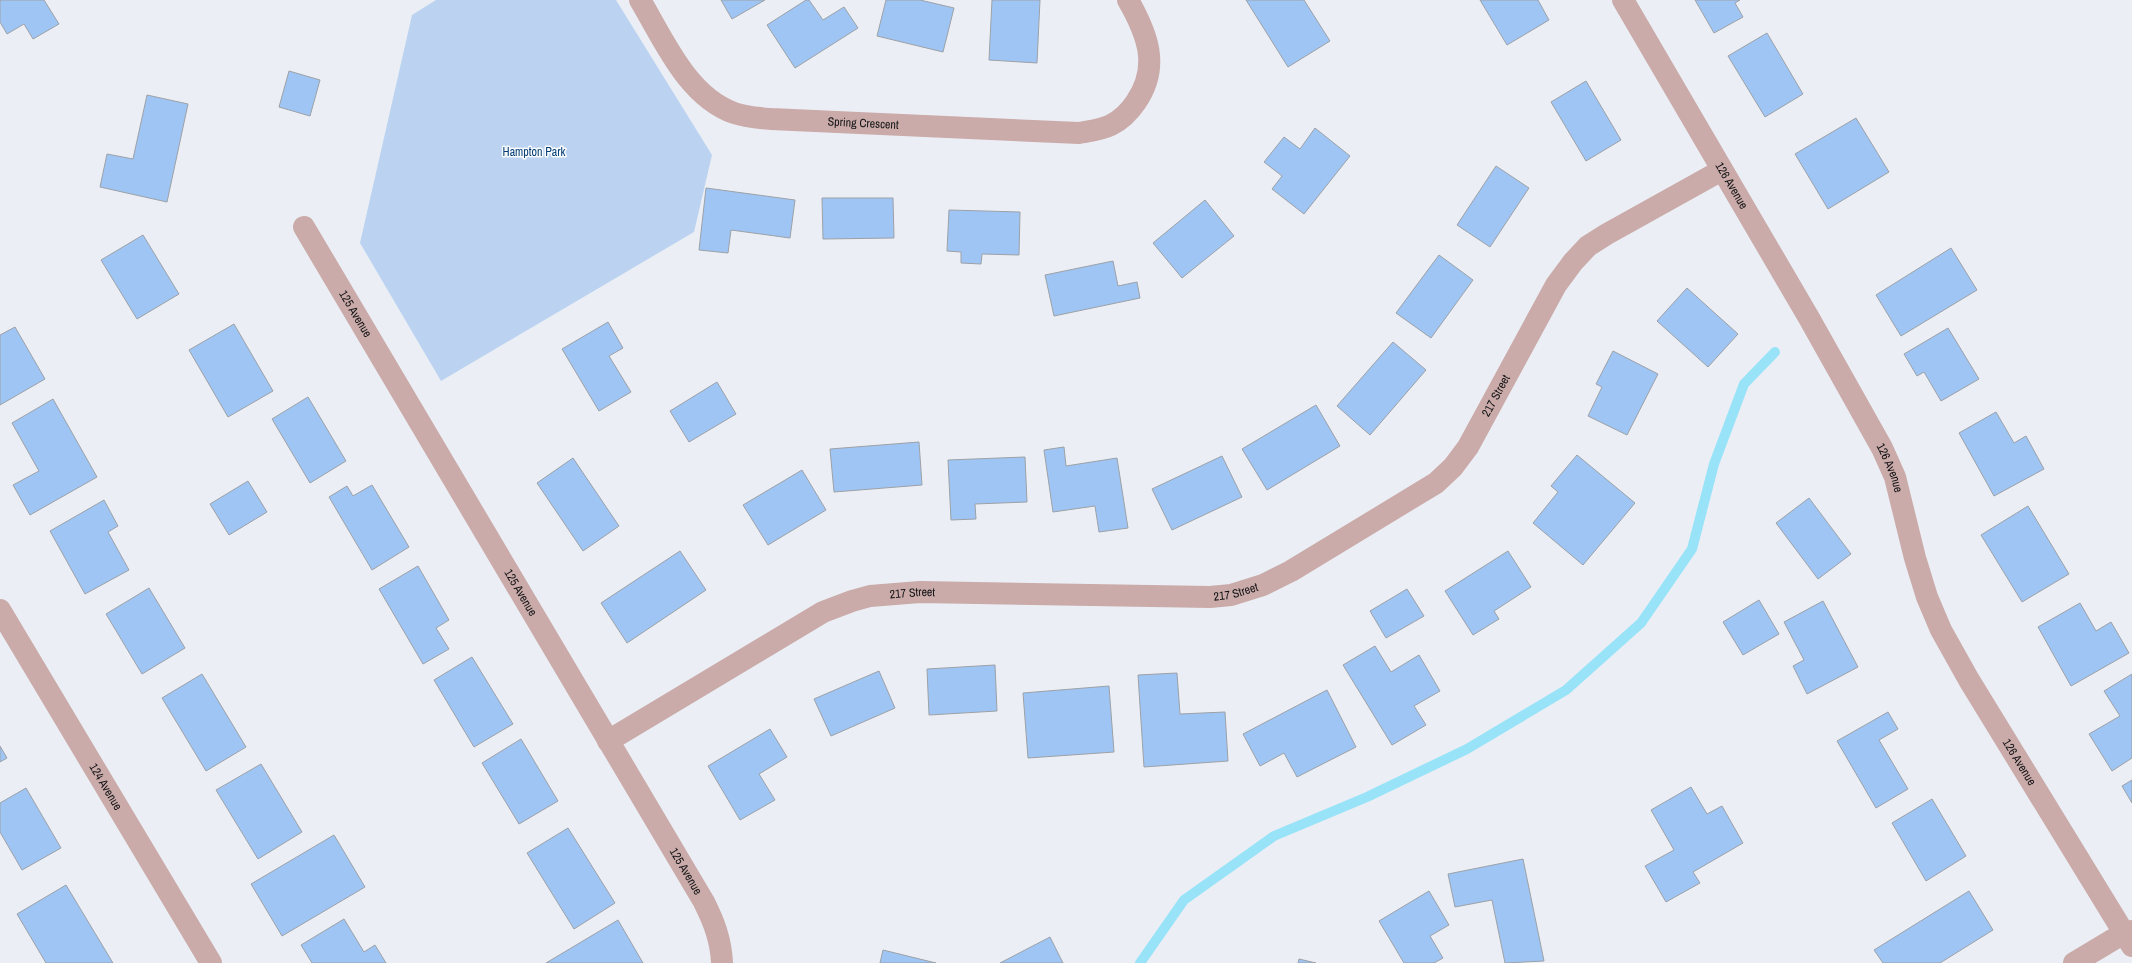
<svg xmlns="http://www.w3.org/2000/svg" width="2132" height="963" viewBox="0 0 2132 963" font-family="'Archivo Narrow',sans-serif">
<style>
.green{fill:#bbd3f0}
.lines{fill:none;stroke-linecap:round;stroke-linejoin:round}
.stream{stroke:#98e3f7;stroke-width:10}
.building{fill:#9ec5f4;stroke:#9da1a7}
.minor{stroke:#caaba9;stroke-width:22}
.labels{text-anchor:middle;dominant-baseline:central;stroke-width:3;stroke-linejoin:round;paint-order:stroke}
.street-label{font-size:12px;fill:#121315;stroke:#fafcff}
.park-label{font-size:12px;fill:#033d74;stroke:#fafcff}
</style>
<rect width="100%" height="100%" fill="#ebeff5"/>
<polygon class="green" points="436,0 616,0 712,155 694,232 441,381 360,243 412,15"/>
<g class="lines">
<polyline class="stream" points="1140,963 1184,900 1274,836 1367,797 1467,749 1566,690 1641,623 1692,549 1714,464 1744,384 1775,352"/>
</g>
<g class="building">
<polygon points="0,0 44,0 59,24 33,39 24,24 7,34 0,22"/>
<polygon points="721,0 765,0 732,19"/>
<polygon points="806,0 809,0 823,20 844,7 858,28 795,68 767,25"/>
<polygon points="886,0 920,0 954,8 943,52 877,36"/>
<polygon points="992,0 1040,0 1037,63 989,60"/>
<polygon points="1246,0 1304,0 1330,41 1288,67"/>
<polygon points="1480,0 1538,0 1549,20 1507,45"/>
<polygon points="1695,0 1740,0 1735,3 1743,17 1714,33"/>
<polygon points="1767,33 1803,94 1765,117 1728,56"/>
<polygon points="289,71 320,80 310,116 279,107"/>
<polygon points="1586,81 1621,140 1586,161 1551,102"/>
<polygon points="147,95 188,104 167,202 100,187 107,154 133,159"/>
<polygon points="1856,118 1889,172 1828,209 1795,154"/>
<polygon points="1315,128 1350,156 1304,214 1272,189 1282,176 1264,162 1284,137 1300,149"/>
<polygon points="1496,166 1529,188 1490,247 1457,225"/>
<polygon points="706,188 795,200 790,238 731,230 728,253 699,250"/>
<polygon points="822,198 893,198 894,238 823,239"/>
<polygon points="1205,200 1234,236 1182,278 1153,243"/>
<polygon points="949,210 1020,212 1019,255 982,254 981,264 961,263 961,252 947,251"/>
<polygon points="143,235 179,294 137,319 101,260"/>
<polygon points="1951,248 1977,290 1901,336 1876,295"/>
<polygon points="1439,255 1473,280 1431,338 1396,313"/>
<polygon points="1113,261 1118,286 1137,282 1140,298 1054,316 1045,275"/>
<polygon points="1687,288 1738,334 1708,367 1657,321"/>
<polygon points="608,322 623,348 609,356 631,392 599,411 562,349"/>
<polygon points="234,324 273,391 228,417 189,350"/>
<polygon points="15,327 45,379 0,405 0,335"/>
<polygon points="1948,328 1979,379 1941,401 1924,372 1917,376 1904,354"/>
<polygon points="1393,342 1426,370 1370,435 1337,406"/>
<polygon points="1613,351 1658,374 1627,435 1588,416 1602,387 1596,384"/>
<polygon points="717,382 736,414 689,442 670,411"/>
<polygon points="308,397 346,461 310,483 272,419"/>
<polygon points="53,399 97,477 30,515 13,485 39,471 12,423"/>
<polygon points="1316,405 1340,446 1267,490 1242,449"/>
<polygon points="1996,412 2014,443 2026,436 2044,469 1994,496 1959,433"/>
<polygon points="919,442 922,485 834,492 830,449"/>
<polygon points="1064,447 1066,466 1117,458 1128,528 1099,532 1095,506 1053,512 1044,450"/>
<polygon points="1577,455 1635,503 1583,565 1533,523 1558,492 1551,486"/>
<polygon points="1222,456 1242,497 1172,530 1152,489"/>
<polygon points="1025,457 1027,502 975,504 976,519 951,520 948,460"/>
<polygon points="573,458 619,526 583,551 537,483"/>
<polygon points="802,470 826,510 768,545 743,505"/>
<polygon points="248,481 267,512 229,535 210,504"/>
<polygon points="372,485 409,547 372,570 329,497 347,486 353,496"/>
<polygon points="1809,498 1851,554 1818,579 1776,523"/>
<polygon points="104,500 118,526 108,532 129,570 85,594 50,531"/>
<polygon points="2028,506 2069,574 2022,602 1981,535"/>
<polygon points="680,551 706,590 627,643 601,603"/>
<polygon points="1508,551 1531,587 1494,611 1499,619 1473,635 1445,591"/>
<polygon points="418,566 449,620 436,628 449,649 423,664 379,589"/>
<polygon points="149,588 185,648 142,674 106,614"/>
<polygon points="1407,589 1424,616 1386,638 1370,611"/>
<polygon points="1759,600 1779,634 1743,655 1723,622"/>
<polygon points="1823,601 1858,667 1807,694 1793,666 1804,660 1784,622"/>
<polygon points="2080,603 2096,631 2111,622 2129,653 2071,686 2038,627"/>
<polygon points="1375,646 1391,672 1419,655 1440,691 1414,706 1426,725 1392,745 1343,665"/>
<polygon points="472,657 513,724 474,747 434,680"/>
<polygon points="995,665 997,711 929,715 927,669"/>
<polygon points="879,671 895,708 831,736 814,699"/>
<polygon points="1177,673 1180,714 1225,712 1228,761 1144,767 1138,675"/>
<polygon points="202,674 246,747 206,771 162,698"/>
<polygon points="2132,674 2132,758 2112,771 2089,734 2120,716 2104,691"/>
<polygon points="1109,686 1114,752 1028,758 1023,693"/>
<polygon points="1327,690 1356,747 1297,777 1284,753 1260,766 1243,734"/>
<polygon points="1888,712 1898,729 1879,740 1908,789 1876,808 1837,741"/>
<polygon points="770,729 787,757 759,774 775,800 740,820 708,766"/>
<polygon points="521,739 558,801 519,824 482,763"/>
<polygon points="0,746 7,758 0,762"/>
<polygon points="261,764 302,832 258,859 216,790"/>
<polygon points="2132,780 2132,803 2122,786"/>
<polygon points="1691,787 1707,814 1722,806 1743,843 1693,872 1700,883 1666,902 1645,866 1674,850 1651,810"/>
<polygon points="26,788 61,848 22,870 0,832 0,803"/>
<polygon points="1932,799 1966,856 1926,881 1892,823"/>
<polygon points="568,828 615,903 574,929 527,853"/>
<polygon points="334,835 365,887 282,936 251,884"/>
<polygon points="1523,859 1544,961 1505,963 1492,900 1455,907 1448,874"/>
<polygon points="66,885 113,963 46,963 17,914"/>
<polygon points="1429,891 1449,925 1430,936 1443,958 1434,963 1404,963 1379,921"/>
<polygon points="1969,891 1993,930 1940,963 1883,963 1874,950"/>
<polygon points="344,919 364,952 375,945 386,963 312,963 301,945"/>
<polygon points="618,920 643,963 546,963"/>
<polygon points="1050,937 1063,963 1000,963"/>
<polygon points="883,950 936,963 880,963"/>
<polygon points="1299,959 1316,963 1298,963"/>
</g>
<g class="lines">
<g class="minor">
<path id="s1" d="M640,0C664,40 687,96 734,113C745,117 759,118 771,119L1079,133C1090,131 1101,130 1111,125C1121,120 1130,111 1136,102C1160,67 1148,35 1128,0"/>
<path id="s2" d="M1623,0L1809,318L1882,448L1895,477L1915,558L1927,597L1941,630L1969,680L2132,946"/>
<path id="s3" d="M304,227L704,902C714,922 721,940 722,963"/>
<path id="s4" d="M0,610L211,963"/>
<path id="s5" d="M608,741L823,612L852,601L870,596L920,592L1210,597L1231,595L1263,585L1291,571L1436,483L1453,467L1468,447L1556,285L1573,262L1588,246L1607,234L1722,170"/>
<polyline points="2074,963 2124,933 2132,931"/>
</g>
</g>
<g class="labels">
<g class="street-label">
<text stroke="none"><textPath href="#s1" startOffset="280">Spring Crescent</textPath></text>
<text stroke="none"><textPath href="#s2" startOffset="215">126 Avenue</textPath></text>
<text stroke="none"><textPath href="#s3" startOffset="101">125 Avenue</textPath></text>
<text stroke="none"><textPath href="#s5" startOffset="1003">217 Street</textPath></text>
<text stroke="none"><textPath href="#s2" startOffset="539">126 Avenue</textPath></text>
<text stroke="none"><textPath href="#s5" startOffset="667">217 Street</textPath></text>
<text stroke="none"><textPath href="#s3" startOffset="425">125 Avenue</textPath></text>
<text stroke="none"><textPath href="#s5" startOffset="343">217 Street</textPath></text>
<text stroke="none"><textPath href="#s2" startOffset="863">126 Avenue</textPath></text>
<text stroke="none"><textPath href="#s4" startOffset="206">124 Avenue</textPath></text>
<text stroke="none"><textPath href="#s3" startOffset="749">125 Avenue</textPath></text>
</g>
<g class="park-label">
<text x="534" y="152">Hampton Park</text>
</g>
</g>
</svg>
